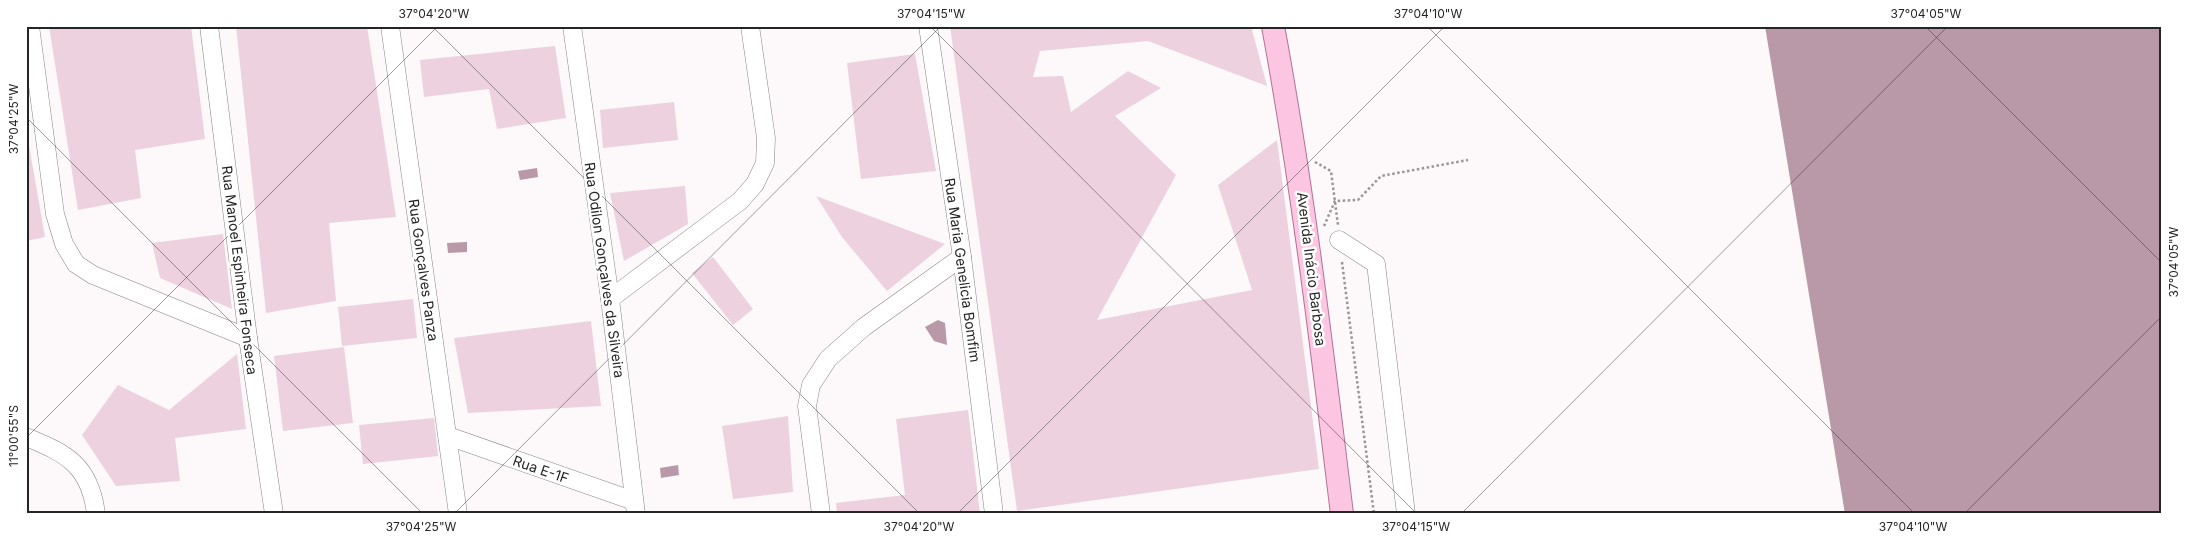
<svg xmlns="http://www.w3.org/2000/svg" width="2188" height="540" viewBox="0 0 2188 540" font-family="Inter,sans-serif">
<style>
.green{fill:#edd1de}
.water{fill:#b998a7}
.lines{fill:none;stroke-linecap:round;stroke-linejoin:round}
.minor-casing{stroke:#888486;stroke-width:19}
.major-casing{stroke:#b07493;stroke-width:24}
.path{stroke:#979595;stroke-width:2.5;stroke-dasharray:2.5 2.5;stroke-linecap:butt}
.minor{stroke:#fff;stroke-width:18}
.major{stroke:#fcc5e2;stroke-width:22}
.ticks{fill:none;stroke:#262525;stroke-width:1;stroke-opacity:0.45}
.labels{text-anchor:middle;dominant-baseline:central;stroke-width:5;stroke-linejoin:round;paint-order:stroke}
.street-label{font-size:14px;fill:#262525;stroke:#fff}
.neatline{fill:none;stroke:#262525;stroke-width:2}
.ticks-label{font-size:12px;text-anchor:middle;fill:#262525}
</style>
<rect width="100%" height="100%" fill="#fdf9fa"/>
<g class="green">
<polygon points="49,26 191,26 205,139 135,150 141,198 78,210"/>
<polygon points="236,26 367,26 396,217 329,223 336,301 266,313"/>
<polygon points="950,26 1251,26 1267,86 1148,41 1040,51 1033,77 1063,76 1071,112 1128,71 1161,88 1115,116 1176,175 1097,320 1252,290 1218,185 1277,140 1319,469 1017,511"/>
<polygon points="555,46 566,118 497,129 489,89 424,97 420,60"/>
<polygon points="915,54 936,171 861,179 847,63"/>
<polygon points="674,102 678,140 603,148 600,110"/>
<polygon points="26,128 45,237 26,241"/>
<polygon points="685,186 688,224 624,261 610,193"/>
<polygon points="816,196 945,244 887,291 842,237"/>
<polygon points="223,234 232,309 160,278 152,243"/>
<polygon points="713,257 753,309 733,325 692,273"/>
<polygon points="413,299 417,338 342,346 338,307"/>
<polygon points="591,321 601,406 468,413 454,338"/>
<polygon points="344,347 353,423 283,431 274,356"/>
<polygon points="237,354 246,429 175,438 180,481 116,486 82,435 118,385 169,410"/>
<polygon points="968,410 980,514 837,514 836,503 905,495 896,419"/>
<polygon points="788,416 793,492 733,499 722,426"/>
<polygon points="434,418 438,456 363,464 359,425"/>
</g>
<g class="water">
<polygon points="1765,26 2162,26 2162,514 1845,514"/>
<polygon points="537,168 538,177 520,180 518,171"/>
<polygon points="467,242 467,252 448,253 447,243"/>
<polygon points="938,320 945,323 947,345 934,341 925,327"/>
<polygon points="678,465 679,475 661,478 660,468"/>
</g>
<g class="lines">
<defs>
<g id="minor">
<polyline points="30,26 55,214 64,244 76,264 93,275 248,338"/>
<polyline points="209,26 248,338 274,514"/>
<polyline points="390,26 458,514"/>
<polyline points="572,26 610,299 636,514"/>
<polyline points="928,26 962,257 994,514"/>
<polyline points="1339,240 1376,264 1406,514"/>
<polyline points="610,299 740,201 755,184 765,163 766,138 750,26"/>
<polyline points="448,436 634,501"/>
<path d="M26,437C68,454 90,466 96,514"/>
<polyline points="821,514 807,406 811,385 828,359 864,327 962,257"/>
</g>
<path id="major" d="M1273,26C1303,188 1322,350 1342,514"/>
</defs>
<use href="#minor" class="minor-casing"/>
<use href="#major" class="major-casing"/>
<g class="path">
<polyline points="1315,162 1331,171 1338,225"/>
<polyline points="1324,226 1335,201 1358,200 1381,176 1468,160"/>
<polyline points="1342,262 1374,514"/>
</g>
<use href="#minor" class="minor"/>
<use href="#major" class="major"/>
</g>
<path class="ticks" d="M432,26L920,514M930,26L1417,514M1427,26L1915,514M1925,26L2162,263M26,117L423,514M26,438L438,26M454,514L941,26M957,514L1445,26M1461,514L1948,26M1964,514L2162,316"/>
<g class="labels">
<g class="street-label">
<text transform="translate(1312 269) rotate(83)">Avenida Inácio Barbosa</text>
<text transform="translate(240 270) rotate(83)">Rua Manoel Espinheira Fonseca</text>
<text transform="translate(424 270) rotate(82)">Rua Gonçalves Panza</text>
<text transform="translate(605 270) rotate(82)">Rua Odilon Gonçalves da Silveira</text>
<text transform="translate(963 270) rotate(82)">Rua Maria Genelicia Bomfim</text>
<text transform="translate(541 469) rotate(19)">Rua E-1F</text>
</g>
</g>
<rect width="2188" height="540" fill="none" stroke="#ffffff" stroke-width="55"/>
<rect x="28" y="28" width="2132" height="484" class="neatline"/>
<g class="ticks-label">
<text x="434" y="18">37°04'20"W</text>
<text x="931" y="18">37°04'15"W</text>
<text x="1428" y="18">37°04'10"W</text>
<text x="1926" y="18">37°04'05"W</text>
<text transform="translate(14 119) rotate(-90)" y="4">37°04'25"W</text>
<text transform="translate(2174 262) rotate(-90)" y="4">37°04'05"W</text>
<text transform="translate(14 436) rotate(-90)" y="4">11°00'55"S</text>
<text x="421" y="531">37°04'25"W</text>
<text x="919" y="531">37°04'20"W</text>
<text x="1416" y="531">37°04'15"W</text>
<text x="1913" y="531">37°04'10"W</text>
</g>
</svg>
